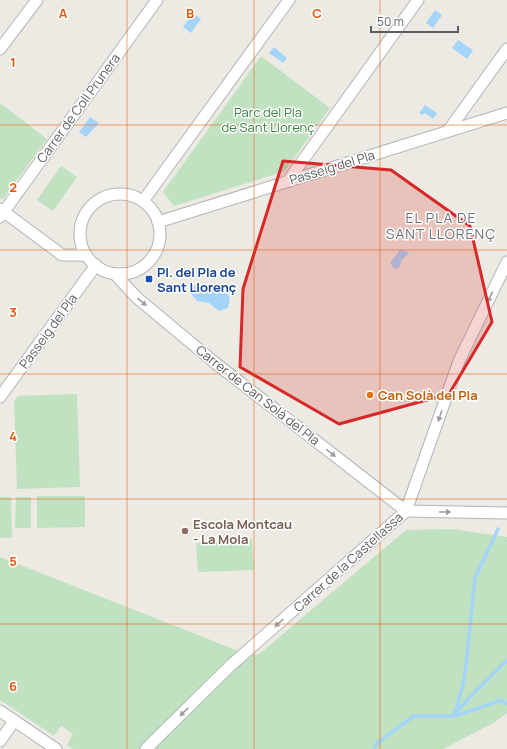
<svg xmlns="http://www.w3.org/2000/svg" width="507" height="749" viewBox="0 0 507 749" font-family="Manrope,sans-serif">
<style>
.green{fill:#c0e2c0}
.water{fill:#a5d4f9}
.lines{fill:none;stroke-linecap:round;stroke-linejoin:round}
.stream{stroke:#a5d4f9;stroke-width:3.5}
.minor-casing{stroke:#b2b4b9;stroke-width:13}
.minor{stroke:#fff;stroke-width:11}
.oneway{fill:#9c9ea1}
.marked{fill:#d62828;fill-opacity:0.2;stroke:#d62828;stroke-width:3;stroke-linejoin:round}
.grid{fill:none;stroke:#e15910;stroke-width:1;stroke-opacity:0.55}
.transit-dot{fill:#1a4fb4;stroke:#fff;stroke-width:1.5}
.food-dot{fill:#e8710a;stroke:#fff;stroke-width:1.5}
.education-dot{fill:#8d6e63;stroke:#fff;stroke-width:1.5}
.labels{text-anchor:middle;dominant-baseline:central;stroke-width:3;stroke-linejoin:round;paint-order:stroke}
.street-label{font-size:13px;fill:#5a5e62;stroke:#fff}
.park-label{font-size:13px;fill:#3a813e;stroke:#fff}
.transit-label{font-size:13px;font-weight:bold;fill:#164399;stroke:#fff;text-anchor:start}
.food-label{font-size:13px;font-weight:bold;fill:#c56008;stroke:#fff;text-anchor:start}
.education-label{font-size:13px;font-weight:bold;fill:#785e54;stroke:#fff;text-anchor:start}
.neighbourhood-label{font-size:14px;letter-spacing:1px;fill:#6b6f74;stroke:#fff}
.grid-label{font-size:13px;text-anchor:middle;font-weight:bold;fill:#e15910;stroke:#fff;stroke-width:3;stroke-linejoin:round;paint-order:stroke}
</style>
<rect width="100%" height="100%" fill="#eceae2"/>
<g class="green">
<polygon points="261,56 330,108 285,171 174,206 163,192"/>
<polygon points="0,103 47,139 3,199 0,198"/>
<polygon points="61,166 77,177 53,211 37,200"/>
<polygon points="77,394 80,487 17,489 14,401 18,396"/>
<polygon points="37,496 85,496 85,527 37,528"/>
<polygon points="0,497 11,497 12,538 0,538"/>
<polygon points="16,497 31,497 31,528 15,528"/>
<polygon points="452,529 507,537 507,713 495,722 443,749 73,749 67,745 73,734 61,726 54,736 0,700 0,557 236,650 258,655 406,530"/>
<polygon points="252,539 254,570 198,572 196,543"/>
</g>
<g class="water">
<polygon points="435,10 442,15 433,28 426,23"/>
<polygon points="193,13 201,19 191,33 183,27"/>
<polygon points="458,40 473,50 467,59 452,48"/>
<polygon points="274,47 287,58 283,63 269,53"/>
<polygon points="425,105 437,113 433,119 425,113 422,115 419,113"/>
<polygon points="90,117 99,123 86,137 79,132"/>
<polygon points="401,249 409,253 401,261 400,267 395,269 390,263"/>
<polygon points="199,284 210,292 221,288 225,289 230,298 228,308 219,311 209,303 197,301 192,295 191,290 195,285"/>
</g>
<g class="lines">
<g class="stream">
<polyline points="455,714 468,699 507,660"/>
<polyline points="455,716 502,700 507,704"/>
<polyline points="374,749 377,743 414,716 454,716 463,685 466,665 475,578 498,529"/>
</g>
<defs>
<g id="minor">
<polyline points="0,49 37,0"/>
<polyline points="448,131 507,49"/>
<polyline points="288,181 418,0"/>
<circle cx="120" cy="234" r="40"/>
<polyline points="143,201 289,0"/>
<polyline points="0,209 62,255 86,255"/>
<polyline points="0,217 157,0"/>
<polyline points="158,222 507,113"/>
<polyline points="115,274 136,297 214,362 406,511 507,513"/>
<polyline points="0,397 96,265"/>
<polyline points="0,711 56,749"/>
<polyline points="0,741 14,721"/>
<polyline points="146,749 230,666 406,511 459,361 507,262"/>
</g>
</defs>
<use href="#minor" class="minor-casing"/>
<use href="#minor" class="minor"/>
</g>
<defs><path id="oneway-solid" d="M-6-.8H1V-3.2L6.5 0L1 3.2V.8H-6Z"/></defs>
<g class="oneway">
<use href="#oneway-solid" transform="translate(490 297) rotate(116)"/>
<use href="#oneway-solid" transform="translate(142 302) rotate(39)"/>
<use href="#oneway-solid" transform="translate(440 416) rotate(109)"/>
<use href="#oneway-solid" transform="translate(331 453) rotate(38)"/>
<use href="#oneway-solid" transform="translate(445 512)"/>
<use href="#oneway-solid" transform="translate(279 623) rotate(138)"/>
<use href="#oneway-solid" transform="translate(184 712) rotate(136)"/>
</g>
<path class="marked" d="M283,161L391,170L470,226L492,322L449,394L339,424L240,367L243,289Z"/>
<path class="grid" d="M127,0V749M254,0V749M380,0V749M0,125H507M0,250H507M0,374H507M0,499H507M0,624H507"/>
<rect class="transit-dot" x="145" y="275" width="8" height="8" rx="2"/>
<circle class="food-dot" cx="370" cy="395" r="4"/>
<circle class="education-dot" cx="185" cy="531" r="4"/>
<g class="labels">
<g class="street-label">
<text transform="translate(78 108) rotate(-54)">Carrer de Coll Prunera</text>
<text transform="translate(332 167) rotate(-17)">Passeig del Pla</text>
<text transform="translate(48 331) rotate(-54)">Passeig del Pla</text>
<text transform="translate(258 395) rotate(38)">Carrer de Can Solà del Pla</text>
<text transform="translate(348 562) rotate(-42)">Carrer de la Castellassa</text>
</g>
<g class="park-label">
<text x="268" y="112">Parc del Pla<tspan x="268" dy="15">de Sant Llorenç</tspan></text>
</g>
<g class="transit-label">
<text x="157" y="272">Pl. del Pla de<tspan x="157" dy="15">Sant Llorenç</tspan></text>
</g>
<g class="food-label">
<text x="378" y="395">Can Solà del Pla</text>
</g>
<g class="education-label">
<text x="193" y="524">Escola Montcau<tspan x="193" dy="15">- La Mola</tspan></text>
</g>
<g class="neighbourhood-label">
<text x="441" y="217">EL PLA DE<tspan x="441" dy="16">SANT LLORENÇ</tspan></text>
</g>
</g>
<g class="grid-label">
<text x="63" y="18">A</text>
<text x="190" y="18">B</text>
<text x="317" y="18">C</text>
<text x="13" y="67">1</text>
<text x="13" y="192">2</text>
<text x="13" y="317">3</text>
<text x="13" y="441">4</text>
<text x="13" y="566">5</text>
<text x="13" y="691">6</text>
</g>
<path d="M371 26v6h87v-6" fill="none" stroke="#5a5e62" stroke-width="2"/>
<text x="377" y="26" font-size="12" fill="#5a5e62" stroke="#ffffff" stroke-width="3" paint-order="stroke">50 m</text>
</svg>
